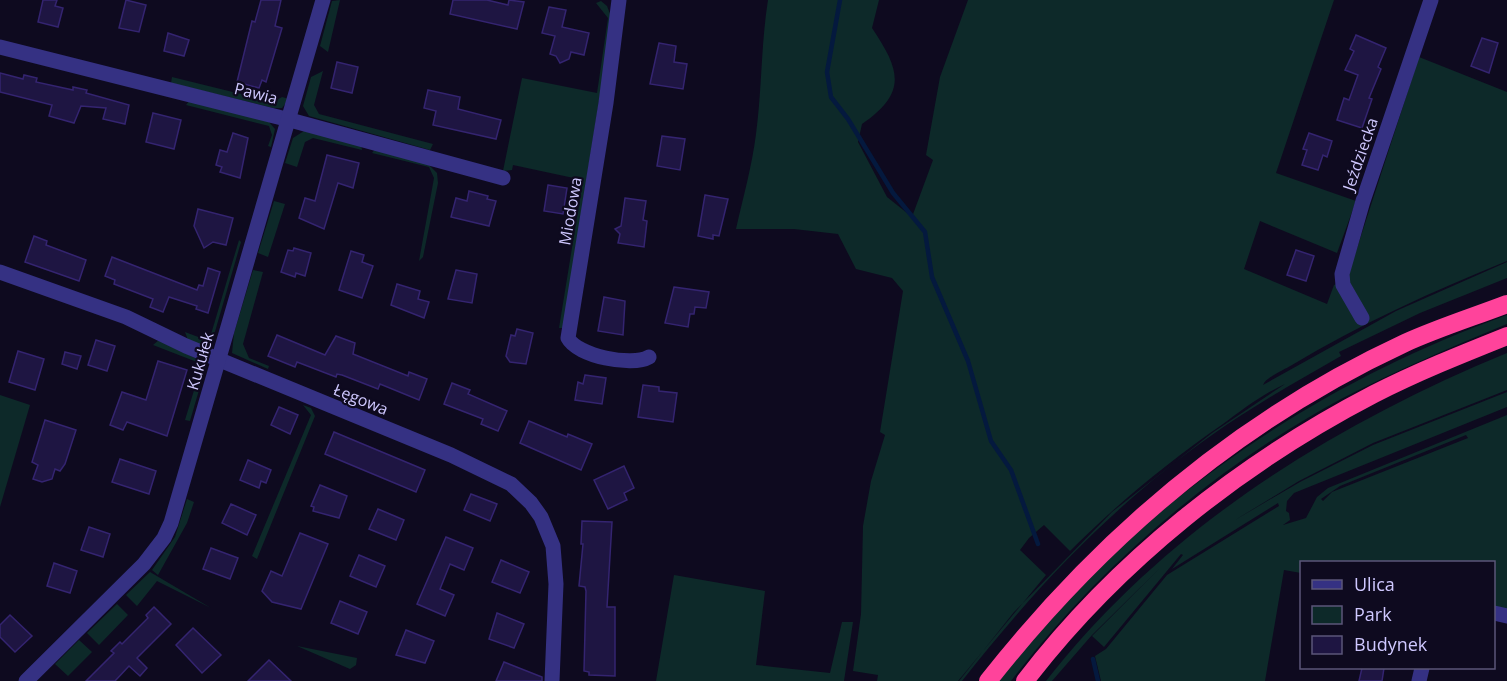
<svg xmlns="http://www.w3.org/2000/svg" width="1507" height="681" viewBox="0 0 1507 681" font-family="'Open Sans',sans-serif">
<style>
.green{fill:#0d2929;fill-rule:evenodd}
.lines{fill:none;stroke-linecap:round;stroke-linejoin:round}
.stream{stroke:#04193e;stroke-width:4.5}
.building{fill:#1e1542;stroke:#342470;stroke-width:1.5}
.minor{stroke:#353183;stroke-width:15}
.highway{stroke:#ff439b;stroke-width:18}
.labels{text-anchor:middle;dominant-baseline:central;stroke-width:4.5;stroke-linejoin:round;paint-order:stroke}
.street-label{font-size:16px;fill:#cfc8ff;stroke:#0e0a1f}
</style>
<rect width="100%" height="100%" fill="#0e0a1f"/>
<g class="green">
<polygon points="340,0 328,52 320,46 332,1"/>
<path d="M768,0H879L872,28C900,70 908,92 862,124L858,142L887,197L912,217L933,160L926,155L940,77L968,0H1334L1276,173L1356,201L1337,253L1260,221L1244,269L1327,304L1334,285L1347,279L1419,57L1507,92V261C1433,291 1360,324 1292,365C1284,370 1266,377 1263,385L1396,311L1507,262V278L1420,313L1339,352L1341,356C1297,381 1253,406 1212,435C1115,503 1035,588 962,681H959L1014,612L1112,512L1212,433L1285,384C1263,394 1242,410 1223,424C1168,462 1117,504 1070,551L1044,525L1029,538L1020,550L1046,575L958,681H877L878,675L853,671L861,614L863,526L871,481L885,435L880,432L903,291L892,278L856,269L838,234L794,229H736C743,198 752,166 756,134C762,89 761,44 768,0Z"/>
<polygon points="601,1 607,6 612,19 563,328 559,328 583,180 513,165 512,170 503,171 522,78 597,93 608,18 596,3"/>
<polygon points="323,71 314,105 319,114 433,144 430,150 309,116 303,106 311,77"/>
<polygon points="172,77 273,102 282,97 289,99 282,108 273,108 171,83"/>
<polygon points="190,100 269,122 275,129 271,147 268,146 272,135 269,126 186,105"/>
<polygon points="304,131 361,145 362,150 313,138 305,142 297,167 285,163 293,138"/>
<polygon points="376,148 427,163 437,173 438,183 423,257 419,261 434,178 429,167 372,153"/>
<polygon points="274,201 285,204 268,257 258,253"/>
<polygon points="239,240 241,242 212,342 200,345 188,340 185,332 209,341"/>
<polygon points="253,270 263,272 243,344 249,358 269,366 268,369 232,353 234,333"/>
<path d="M1507,315V324C1451,347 1395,371 1341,399C1214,468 1098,567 1011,681H998C1027,647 1055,610 1087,578C1211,458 1345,374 1507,315Z"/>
<polygon points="159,340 199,360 206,366 190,421 185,420 202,364 153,345"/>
<path d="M1507,353V390L1373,443L1299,481L1235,520L1300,482L1373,445L1507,392V407L1294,493L1287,501L1286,511L1289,513L1290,520L1283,525L1306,518L1317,497L1328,488L1507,415V611L1494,609V562H1302L1301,573L1284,570L1265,681H1101L1095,656L1106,649L1167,575L1279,506L1278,503L1172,569L1183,555L1181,554L1104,647L1092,636L1160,568L1092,635L1052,681H1046C1165,529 1330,426 1507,353ZM1466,435L1468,438L1332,492L1323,501L1321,499L1340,486Z"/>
<polygon points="0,395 30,405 0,507"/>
<polygon points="303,405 311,408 315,416 257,559 252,556 311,415"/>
<polygon points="187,499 194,502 187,523 158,575 152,570 175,537"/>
<polygon points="150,572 211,608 157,581 137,606 126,595"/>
<polygon points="674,575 765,591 756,665 830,673 842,622 853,622 844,681 656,681"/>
<polygon points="117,604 128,615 99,645 87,633"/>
<polygon points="79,640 92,652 68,676 55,664"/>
<polygon points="297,646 357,658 356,665 350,669"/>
</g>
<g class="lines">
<g class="stream">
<polyline points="840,0 827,72 831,97 848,119 893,193 925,232 932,277 968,361 991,441 1011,470 1038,544"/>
<polyline points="1093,659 1098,681"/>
</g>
</g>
<g class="building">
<polygon points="43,0 57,0 55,6 63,8 58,27 38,22"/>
<polygon points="126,0 146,5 139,32 119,28"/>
<polygon points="261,0 281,0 275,26 282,28 266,82 262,80 259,88 237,82 252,21 255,22"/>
<polygon points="453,0 487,0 508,5 509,0 524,2 517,29 450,14"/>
<polygon points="549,7 566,10 562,27 589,33 584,55 571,52 569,59 560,63 556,56 550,54 555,36 542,33"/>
<polygon points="168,33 189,40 184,56 164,51"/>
<polygon points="1356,35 1386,48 1378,67 1381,69 1369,98 1372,99 1362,128 1337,120 1344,98 1349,100 1358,75 1345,70 1354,51 1350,49"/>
<polygon points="1482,38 1498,43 1489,73 1471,66"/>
<polygon points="659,43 676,46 674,62 687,64 683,89 650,84"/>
<polygon points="337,62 358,67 352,93 331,88"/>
<polygon points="0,73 23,79 24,75 37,78 36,82 73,90 73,87 87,90 86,93 129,105 125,124 103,119 106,108 81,106 74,123 49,116 52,105 0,92"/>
<polygon points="428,90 460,97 458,109 501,120 496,139 433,125 436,111 424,108"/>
<polygon points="153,113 181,120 174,149 146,142"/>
<polygon points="233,133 248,138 240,178 220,172 222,167 216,165 220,150 227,152"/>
<polygon points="1309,133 1332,141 1327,157 1323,155 1318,170 1302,165 1307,150 1303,149"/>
<polygon points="662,136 685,139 680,170 657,166"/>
<polygon points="327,155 359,163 353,188 338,183 324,229 299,218 305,198 315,201"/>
<polygon points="548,185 567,188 563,214 544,211"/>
<polygon points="469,191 488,196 487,199 496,201 489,226 451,217 456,198 467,201"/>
<polygon points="705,195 728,199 719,236 713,235 713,239 698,236"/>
<polygon points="625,198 646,201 643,220 647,221 644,247 618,243 620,234 615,229 621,226"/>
<polygon points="198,209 233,218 226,245 213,242 204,248 194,226"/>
<polygon points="34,236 47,241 46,245 86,260 79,281 25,262"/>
<polygon points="294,248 311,253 305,276 296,273 295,277 281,272 288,250 293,251"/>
<polygon points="1296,250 1314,256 1306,281 1287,275"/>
<polygon points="351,251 364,255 362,262 373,266 362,298 339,290"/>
<polygon points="112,257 197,290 199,285 203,286 208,268 220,272 208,313 196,309 197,306 169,297 163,312 150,307 153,299 114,284 115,280 105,276"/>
<polygon points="456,270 477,274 472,303 448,299"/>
<polygon points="397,284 420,291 418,299 429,302 424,318 391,305"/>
<polygon points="674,287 709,292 706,308 695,307 694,314 690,314 688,327 665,323"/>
<polygon points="604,297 625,301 623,335 598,331"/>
<polygon points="517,329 533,333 526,364 510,362 506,356 511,335 515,336"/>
<polygon points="277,335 325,355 336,336 355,343 353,354 408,376 409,372 427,379 419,400 380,384 378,389 342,375 337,374 336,377 297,362 295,367 268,356"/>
<polygon points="96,340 115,346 107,371 88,365"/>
<polygon points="18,351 44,359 35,390 9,382"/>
<polygon points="65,352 81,356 77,369 62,364"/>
<polygon points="158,361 187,370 167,436 127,422 123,430 110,425 122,392 146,400"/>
<polygon points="585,375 606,378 602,404 575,400 578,382 583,384"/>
<polygon points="452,383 470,390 468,394 507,411 498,431 481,424 483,419 444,404"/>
<polygon points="643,385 659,387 659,391 677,393 673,422 638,417"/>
<polygon points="279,407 298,415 290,434 271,425"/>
<polygon points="45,420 76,430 65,464 60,471 55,469 52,479 42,482 33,479 38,465 32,462"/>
<polygon points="529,421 567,437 568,434 592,444 581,470 520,443"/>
<polygon points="334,432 425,470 416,492 325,454"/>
<polygon points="120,459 156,471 149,494 112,482"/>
<polygon points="248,460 271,470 266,483 261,481 259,488 240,480"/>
<polygon points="624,466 634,488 624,493 627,500 608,509 594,480"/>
<polygon points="320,485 347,496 339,518 313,511 314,507 311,506"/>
<polygon points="471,494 497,504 490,521 464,510"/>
<polygon points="231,504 256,515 247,535 222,523"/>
<polygon points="378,509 404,520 396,540 369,529"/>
<polygon points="582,521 612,522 607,607 615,607 615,676 589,675 589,672 584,671 586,591 585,587 579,586 583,544 581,544"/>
<polygon points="89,527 110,534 103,557 81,550"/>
<polygon points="300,533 328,544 301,609 272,602 262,591 271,571 282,576"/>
<polygon points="446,537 473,548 464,570 450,564 440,589 454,595 445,616 417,604"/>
<polygon points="211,548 238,558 230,579 203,569"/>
<polygon points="359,555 385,566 376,587 350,576"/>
<polygon points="501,560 529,572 520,593 492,582"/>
<polygon points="54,563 77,571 70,593 47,586"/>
<polygon points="340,601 367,612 358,634 331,623"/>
<polygon points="154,607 171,624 137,658 147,668 140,676 129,666 115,681 86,681 114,653 111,651 120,642 122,644 148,618 146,615"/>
<polygon points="497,613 524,624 514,648 489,639"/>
<polygon points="10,615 32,636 15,652 0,637 0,625"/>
<polygon points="193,628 221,655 202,673 176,645"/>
<polygon points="406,630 434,641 425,663 396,655"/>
<polygon points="269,660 291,681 248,681"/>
<polygon points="504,662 542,677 542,681 496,681"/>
<polygon points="1362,668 1384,668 1382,681 1359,681"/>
</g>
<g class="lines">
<g class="minor">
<path d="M619,0L606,103L568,338C577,356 632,367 649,357"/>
<polyline points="0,47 290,120 503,178"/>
<polyline points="0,272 126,317 186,346 451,455 511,484 531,503 541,517 553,546 556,584 552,681"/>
<polyline points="1362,318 1343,285 1342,274 1363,201 1431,0"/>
<polyline points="1494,613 1507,616"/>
<polyline points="26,681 144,564 164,538 171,523 323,0"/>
<polyline points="1419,681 1422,668"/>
</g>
<g class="highway">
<path d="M988,681C1100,539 1239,420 1405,343C1438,328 1473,317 1507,304"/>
<path d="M1025,681C1116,562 1241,463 1374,394C1417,372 1462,354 1507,336"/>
</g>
</g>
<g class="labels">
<g class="street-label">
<text transform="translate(256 93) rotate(14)">Pawia</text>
<text transform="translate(1360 154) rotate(-71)">Jeździecka</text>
<text transform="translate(570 211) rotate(-80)">Miodowa</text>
<text transform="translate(200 361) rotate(-74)">Kukułek</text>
<text transform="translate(361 399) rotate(22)">Łęgowa</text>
</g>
</g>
<rect x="1300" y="561" width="195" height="108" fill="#0e0a1f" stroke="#5b5679" stroke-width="1.5"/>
<rect x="1312" y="580" width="30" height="9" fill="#353183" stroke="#5b5679" stroke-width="1.5"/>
<text x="1354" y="591" font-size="18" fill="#cfc8ff">Ulica</text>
<rect x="1312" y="606" width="30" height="18" fill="#0d2929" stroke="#5b5679" stroke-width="1.5"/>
<text x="1354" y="621" font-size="18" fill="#cfc8ff">Park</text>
<rect x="1312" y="636" width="30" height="18" fill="#1e1542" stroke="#5b5679" stroke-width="1.5"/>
<text x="1354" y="651" font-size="18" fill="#cfc8ff">Budynek</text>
</svg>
